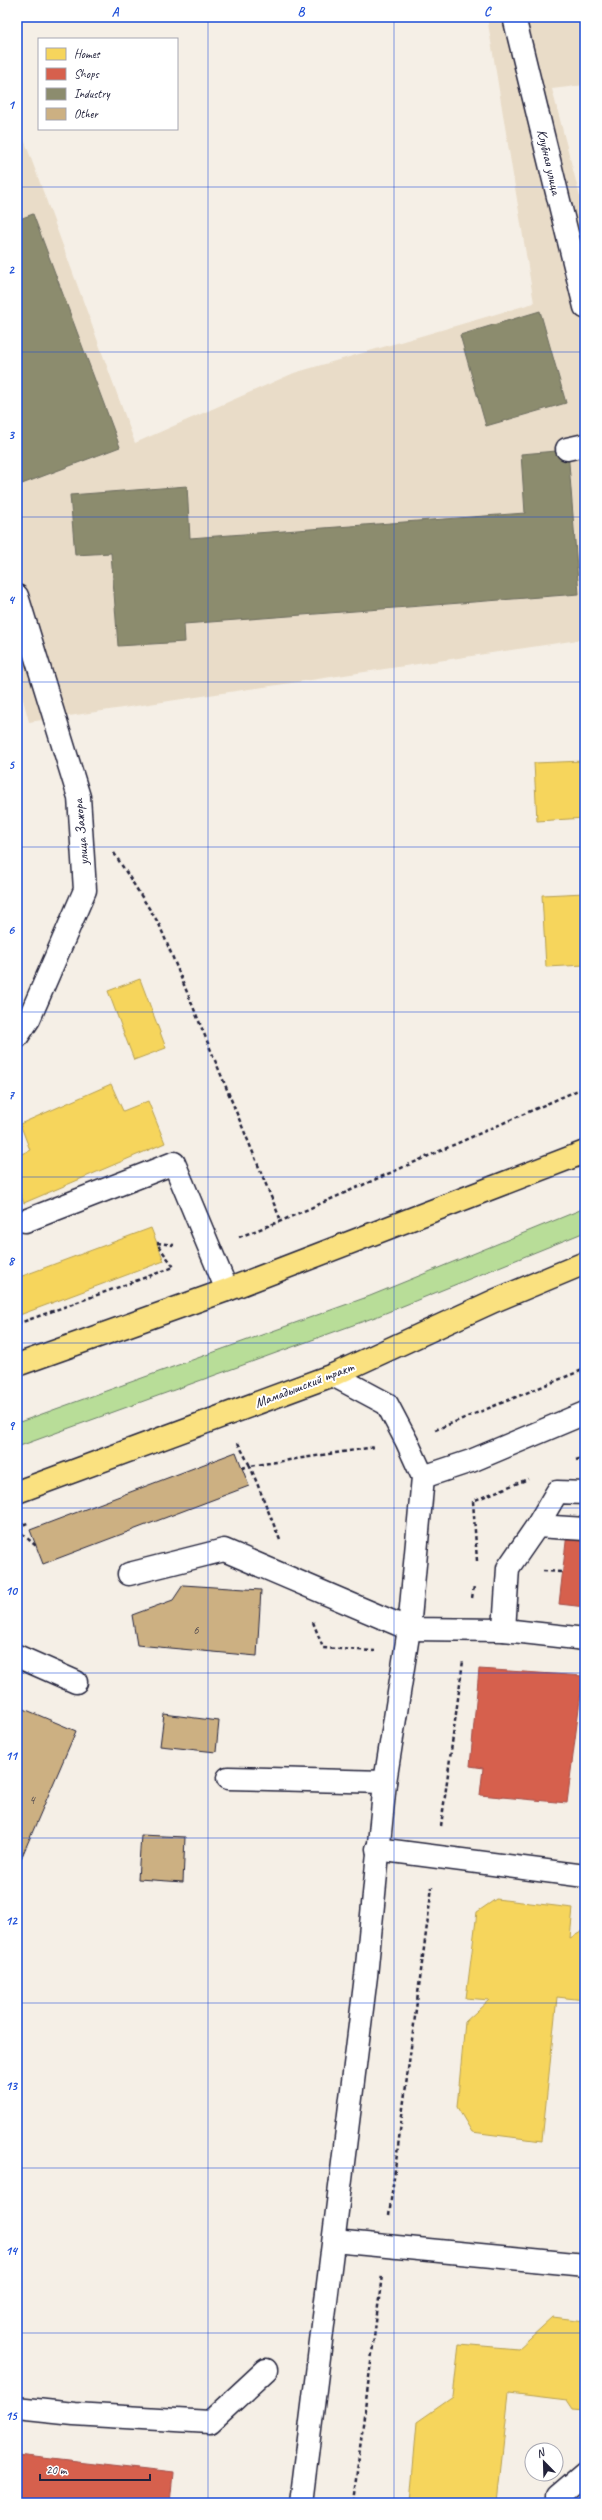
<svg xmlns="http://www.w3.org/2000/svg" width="602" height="2520" viewBox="0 0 602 2520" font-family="Caveat,sans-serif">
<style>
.built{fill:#e9dcc8}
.green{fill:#b8dd98;stroke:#6d806a}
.homes{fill:#f6d55c;stroke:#b69f52}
.shops{fill:#d6604d;stroke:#a04d48}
.industry{fill:#8c8c6e;stroke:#6c6c5f}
.building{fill:#ccb082;stroke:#22223b}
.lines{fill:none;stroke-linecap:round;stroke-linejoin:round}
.minor-casing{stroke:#22223b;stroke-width:25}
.major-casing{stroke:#22223b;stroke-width:25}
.path{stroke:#22223b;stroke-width:2.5;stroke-dasharray:4 3;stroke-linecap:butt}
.minor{stroke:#fff;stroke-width:22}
.major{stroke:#fae180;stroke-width:22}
.grid{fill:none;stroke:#1d4ed8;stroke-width:1;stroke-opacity:0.55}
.labels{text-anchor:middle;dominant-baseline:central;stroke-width:4;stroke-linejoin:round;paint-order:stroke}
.number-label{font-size:12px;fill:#4c464d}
.street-label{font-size:14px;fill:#22223b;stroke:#fff}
.neatline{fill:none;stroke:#1d4ed8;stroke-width:1.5}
.grid-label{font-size:13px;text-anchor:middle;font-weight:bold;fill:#1d4ed8}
</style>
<rect width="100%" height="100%" fill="#f5efe6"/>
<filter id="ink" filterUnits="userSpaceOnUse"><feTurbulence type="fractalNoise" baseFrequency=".025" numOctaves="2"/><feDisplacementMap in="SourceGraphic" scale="8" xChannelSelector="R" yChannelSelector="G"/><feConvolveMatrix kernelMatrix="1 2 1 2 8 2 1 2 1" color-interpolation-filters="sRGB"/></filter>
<g filter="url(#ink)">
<polygon class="built" points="487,17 585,17 585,85 552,89 585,216 585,639 29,722 17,677 17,120 135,443 294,373 534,303"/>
<polygon class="green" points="585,1208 585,1232 378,1316 17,1447 17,1423 370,1296"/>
<g class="homes">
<polygon points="584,761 585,818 537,821 534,763"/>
<polygon points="585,893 585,965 546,967 542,895"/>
<polygon points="140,979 166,1048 134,1060 108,991"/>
<polygon points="111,1084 123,1111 148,1101 165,1143 24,1203 17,1186 17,1156 30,1150 20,1124"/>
<polygon points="151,1228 164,1261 17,1316 17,1278"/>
<polygon points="496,1899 573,1908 570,1938 585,1930 585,2000 557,1997 542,2141 472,2132 457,2107 465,2022 489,2000 466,1998 477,1912"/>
<polygon points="553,2317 585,2321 585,2410 573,2409 567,2400 509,2393 497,2503 410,2503 417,2422 453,2397 459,2344 518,2349"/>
</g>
<g class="shops">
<polygon points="567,1533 585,1535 585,1607 559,1604"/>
<polygon points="479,1669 583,1676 567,1803 480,1795 483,1768 470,1766"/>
<polygon points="17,2455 173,2473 170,2503 17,2503"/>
</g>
<g class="industry">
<polygon points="33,214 120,447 22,484 17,469 17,220"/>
<polygon points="540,311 566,403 486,426 460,335"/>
<polygon points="568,450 579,594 184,624 185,642 118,646 111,553 75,555 70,495 187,486 190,538 525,513 521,454"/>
</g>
<g class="building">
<polygon points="236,1452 249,1486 43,1564 30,1530"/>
<polygon points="183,1585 261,1590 257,1656 137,1645 132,1615 173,1600"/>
<polygon points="17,1706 76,1731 17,1868"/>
<polygon points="164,1714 219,1721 216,1752 160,1746"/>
<polygon points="141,1835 185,1837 183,1882 138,1879"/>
</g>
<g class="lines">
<defs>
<g id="minor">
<polyline points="514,17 585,307"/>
<polyline points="567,449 585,445"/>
<polyline points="17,596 79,797 85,890 29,1019 17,1037"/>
<polyline points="25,1221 174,1163 227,1290"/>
<polyline points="423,1477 471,1461 585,1413"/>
<polyline points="537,1526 557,1492 585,1493"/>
<polyline points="129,1574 224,1550 409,1629 504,1630 585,1639"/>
<polyline points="504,1630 508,1568 537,1526 585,1529"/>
<polyline points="17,1656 76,1682"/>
<polyline points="228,1778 385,1782"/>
<polyline points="377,1849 585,1876"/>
<polyline points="334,2241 585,2265"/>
<polyline points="17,2408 74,2414 210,2422 266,2370"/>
<polyline points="301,2503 366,1976 385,1782 409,1629 423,1477 407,1442 387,1404 333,1375"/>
<polyline points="558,2503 558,2496 585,2473"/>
</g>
<g id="major">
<polyline points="17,1365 227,1290 585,1152"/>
<polyline points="17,1492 333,1375 494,1301 585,1263"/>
</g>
</defs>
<use href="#minor" class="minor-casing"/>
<use href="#major" class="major-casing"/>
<g class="path">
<polyline points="114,853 159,924 281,1221"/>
<polyline points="239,1237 281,1221 585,1087"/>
<polyline points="157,1243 174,1245"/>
<polyline points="17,1324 174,1267 157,1244"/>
<polyline points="435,1430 585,1369"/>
<polyline points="238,1443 250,1466 375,1447"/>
<polyline points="576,1460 585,1457"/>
<polyline points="242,1468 250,1466 280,1540"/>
<polyline points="17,1527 30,1522"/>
<polyline points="17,1529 36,1546"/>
<polyline points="477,1561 473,1501 528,1479"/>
<polyline points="543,1571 563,1572"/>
<polyline points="472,1598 474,1586"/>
<polyline points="313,1622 323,1648 375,1651"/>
<polyline points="441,1826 463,1661"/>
<polyline points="389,2215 432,1887"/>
<polyline points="353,2503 382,2275"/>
</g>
<use href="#minor" class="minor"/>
<use href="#major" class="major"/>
</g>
</g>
<path class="grid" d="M208,17V2503M394,17V2503M17,187H585M17,352H585M17,517H585M17,682H585M17,847H585M17,1012H585M17,1177H585M17,1343H585M17,1508H585M17,1673H585M17,1838H585M17,2003H585M17,2168H585M17,2333H585"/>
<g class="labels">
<g class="number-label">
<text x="196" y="1630">6</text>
<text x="32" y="1800">4</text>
</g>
<g class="street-label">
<text transform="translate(549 162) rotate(77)">Клубная улица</text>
<text transform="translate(81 832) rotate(-95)">улица Зажора</text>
<text transform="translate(304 1385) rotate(-21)">Мамадышский тракт</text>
</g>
</g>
<rect width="602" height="2520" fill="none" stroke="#fff" stroke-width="44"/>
<rect x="38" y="38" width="140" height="92" fill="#ffffff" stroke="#a7a7b1"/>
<rect x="46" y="48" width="20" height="12" fill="#f6d55c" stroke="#a7a7b1"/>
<text x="74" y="58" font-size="12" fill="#22223b">Homes</text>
<rect x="46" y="68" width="20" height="12" fill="#d6604d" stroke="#a7a7b1"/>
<text x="74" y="78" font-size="12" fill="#22223b">Shops</text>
<rect x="46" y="88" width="20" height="12" fill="#8c8c6e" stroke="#a7a7b1"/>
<text x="74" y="98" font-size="12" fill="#22223b">Industry</text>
<rect x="46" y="108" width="20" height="12" fill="#ccb082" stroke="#a7a7b1"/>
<text x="74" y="118" font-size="12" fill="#22223b">Other</text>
<g transform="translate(544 2462) rotate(337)"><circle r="19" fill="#ffffff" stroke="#a7a7b1"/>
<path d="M0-3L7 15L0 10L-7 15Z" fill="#22223b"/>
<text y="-6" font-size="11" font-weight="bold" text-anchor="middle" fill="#22223b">N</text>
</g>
<path d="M40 2474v6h110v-6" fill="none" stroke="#22223b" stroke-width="2"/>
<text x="46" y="2474" font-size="12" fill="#22223b" stroke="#ffffff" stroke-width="3" paint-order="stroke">20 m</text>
<rect x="22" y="22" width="558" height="2476" class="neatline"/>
<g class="grid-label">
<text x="115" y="16">A</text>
<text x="301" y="16">B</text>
<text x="487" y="16">C</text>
<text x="11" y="109">1</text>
<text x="11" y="274">2</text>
<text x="11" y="439">3</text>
<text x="11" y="604">4</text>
<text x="11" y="769">5</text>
<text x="11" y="934">6</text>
<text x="11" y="1099">7</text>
<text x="11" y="1265">8</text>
<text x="11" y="1430">9</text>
<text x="11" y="1595">10</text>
<text x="11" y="1760">11</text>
<text x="11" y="1925">12</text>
<text x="11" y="2090">13</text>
<text x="11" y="2255">14</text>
<text x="11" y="2420">15</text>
</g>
</svg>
